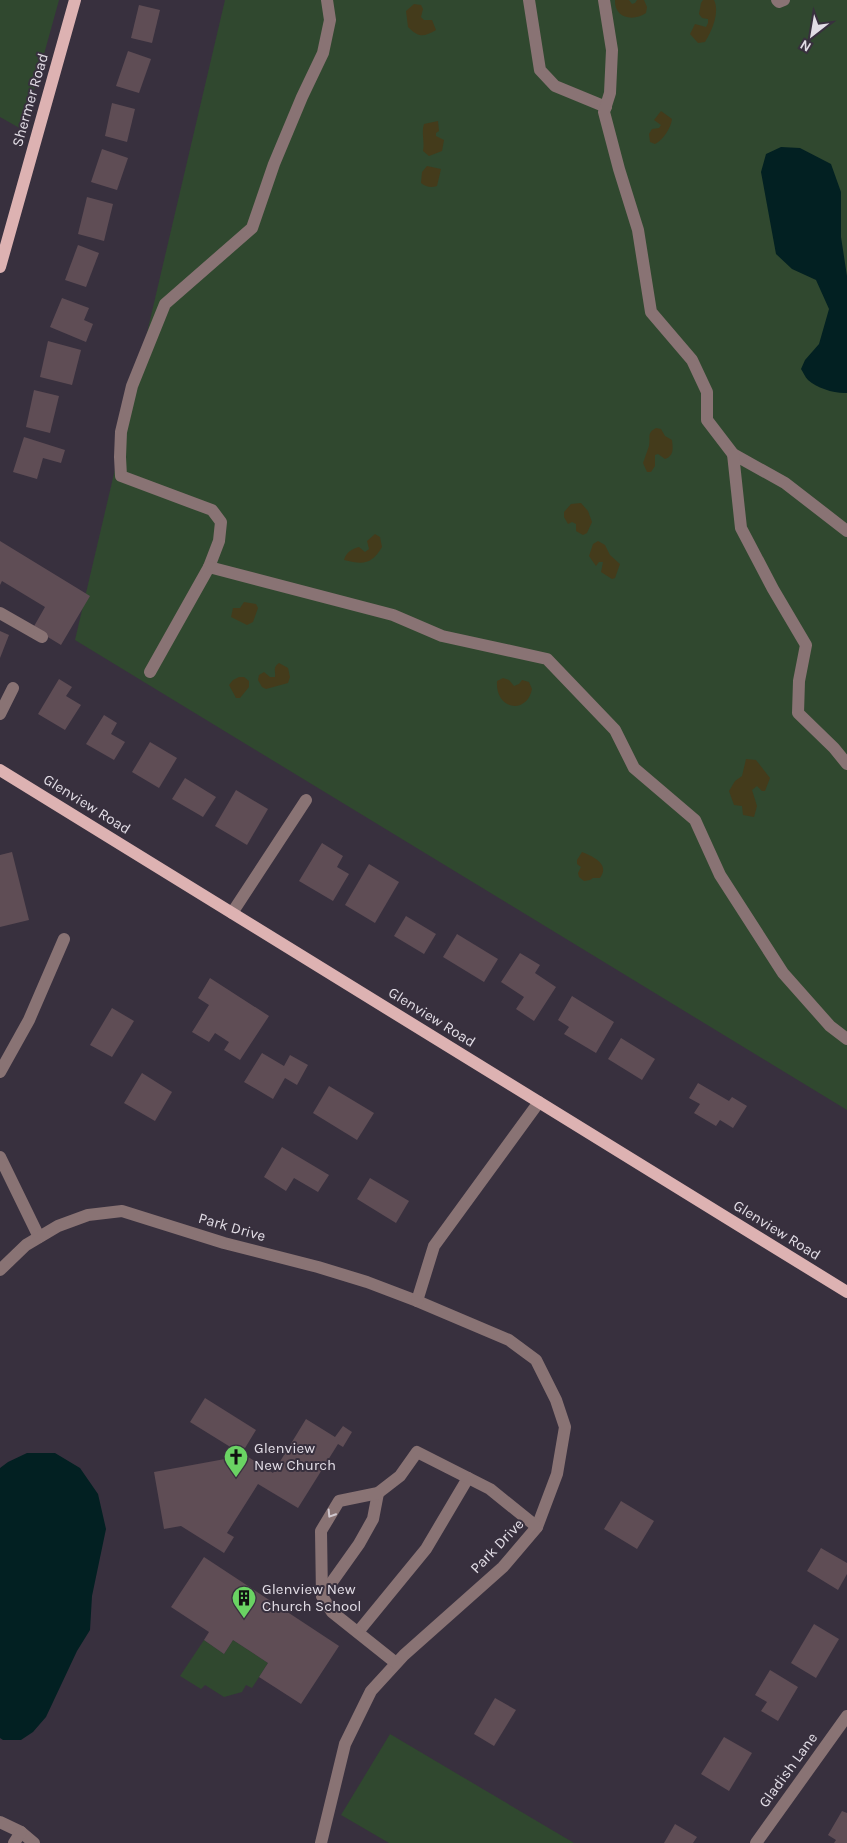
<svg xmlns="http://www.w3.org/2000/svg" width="847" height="1843" viewBox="0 0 847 1843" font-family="Karla,sans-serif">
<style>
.green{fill:#30482f}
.sand{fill:#443b1b}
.water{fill:#022022}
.building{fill:#5f4d55}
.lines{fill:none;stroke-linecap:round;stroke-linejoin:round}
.minor{stroke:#897374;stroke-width:12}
.major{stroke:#ddb2b2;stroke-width:12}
.oneway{stroke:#d0c8cf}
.labels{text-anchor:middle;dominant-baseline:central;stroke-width:4;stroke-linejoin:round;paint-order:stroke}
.street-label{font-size:15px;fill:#e2dde6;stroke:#38303e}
.poi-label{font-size:15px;fill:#e2dde6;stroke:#38303e;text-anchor:start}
</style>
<rect width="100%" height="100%" fill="#38303e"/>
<g class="green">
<polygon points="0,0 59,0 23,130 0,117"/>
<polygon points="225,0 847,0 847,1110 75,640"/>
<polygon points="204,1640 224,1654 233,1640 268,1663 252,1688 246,1685 242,1692 224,1697 205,1685 201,1689 180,1676"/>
<polygon points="390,1734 574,1843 389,1843 341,1815"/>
</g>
<g class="sand">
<path d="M615,0H629L632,4L635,3L637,0H644L647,7L646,13C633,22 614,18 615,0Z"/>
<path d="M703,0H714C720,12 712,31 705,42L698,43L690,34L695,24L706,27L708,23V19L702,18L699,14L701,3Z"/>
<path d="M414,4L421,5L423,9L421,17L424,20H432L436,30C424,37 419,38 408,27L406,11Z"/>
<path d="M661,111L672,119C671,128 663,140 655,144L650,142L649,134L652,129L659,128L661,125L654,120Z"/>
<path d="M438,121L439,131L436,133V136L444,140L442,151L429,156L423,151C425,142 421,133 424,124Z"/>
<path d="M427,166L441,169L437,186C431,188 426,187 421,183L422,172Z"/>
<path d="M656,428L661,429L665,436L672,440C673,449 674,456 665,459L658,454L655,455V466L651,472H647L643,463C645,457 647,452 649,446C651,438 646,433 656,428Z"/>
<polygon points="581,503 588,511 592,522 587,533 583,535 576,531 576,524 572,522 568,524 564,517 564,512 571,504"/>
<path d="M375,534L380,537L382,547C372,564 364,565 344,560C346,552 352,549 359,547L365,552L369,549L367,541Z"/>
<polygon points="598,541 605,545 610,555 620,564 615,578 612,579 601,572 603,562 599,562 596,566 589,556 593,544"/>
<polygon points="244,602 256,604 258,608 253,622 247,625 231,617 233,608 240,608"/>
<path d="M279,663L288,668L290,677L288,683L266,689L262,687L258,680L259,675L264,672L270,677H275C276,671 272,668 279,663Z"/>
<polygon points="239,677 244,677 249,681 249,687 240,698 236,698 229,685 233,680"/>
<path d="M503,678L509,680L514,686L519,684L522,680L529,682L532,689C527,715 495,710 497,681Z"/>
<polygon points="746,759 756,760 770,778 765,791 762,791 757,786 752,790 757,806 754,817 743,815 742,806 734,805 729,791 735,781 742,776"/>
<path d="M582,852C595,857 610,865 600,878H593L590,880L584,881L579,877L578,873L581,867L577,864V860Z"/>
</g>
<g class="water">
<path d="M781,147L800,148L831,164L841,192V237L847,276V393C835,394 817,388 808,380C805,377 803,372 801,369L805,360L819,344L829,309L816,280L792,269L776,254L761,172L766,154Z"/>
<polygon points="27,1453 55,1453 80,1468 98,1494 106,1529 92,1596 90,1630 77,1651 46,1717 33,1732 21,1740 3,1740 0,1738 0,1468 8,1462"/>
</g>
<g class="building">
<polygon points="139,5 160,10 152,43 131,38"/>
<polygon points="128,51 151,59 139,93 116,86"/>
<polygon points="112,103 135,109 127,142 105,136"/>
<polygon points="102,149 128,158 117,190 91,182"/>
<polygon points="87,197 113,204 104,241 78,234"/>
<polygon points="78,245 99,253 86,287 65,280"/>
<polygon points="62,298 89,308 84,320 93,324 86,342 50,327"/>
<polygon points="48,341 81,350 72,385 40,377"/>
<polygon points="34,390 59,396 50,433 26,427"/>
<polygon points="24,437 65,450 61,463 43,458 37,479 13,472"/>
<polygon points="0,541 90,596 61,645 33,628 45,607 2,581 0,585"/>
<polygon points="0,631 9,635 0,658"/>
<polygon points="59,679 72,687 66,696 81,705 65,730 38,714"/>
<polygon points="104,715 117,723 111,734 125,742 114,760 86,744"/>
<polygon points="150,742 177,758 159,788 132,772"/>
<polygon points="185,778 216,797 203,817 172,799"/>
<polygon points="236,790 268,809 247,845 215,826"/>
<polygon points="322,843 343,856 337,867 349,874 333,901 299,881"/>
<polygon points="12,852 29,920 0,927 0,855"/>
<polygon points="369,864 399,882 375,923 345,905"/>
<polygon points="406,916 436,934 424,954 394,936"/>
<polygon points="457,934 498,959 484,982 443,957"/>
<polygon points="520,953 540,965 535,973 556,987 534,1021 516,1009 524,997 501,982"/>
<polygon points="210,978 269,1016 240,1060 224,1050 229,1042 215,1033 209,1042 192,1032 209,1005 198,998"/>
<polygon points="572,996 614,1022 596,1053 564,1034 569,1027 558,1020"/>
<polygon points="112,1008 134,1021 112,1057 90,1045"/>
<polygon points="621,1038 655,1059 642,1080 608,1059"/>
<polygon points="262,1053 284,1066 290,1055 308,1065 297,1085 285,1078 273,1099 244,1082"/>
<polygon points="142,1073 172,1092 155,1121 124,1103"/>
<polygon points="698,1083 729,1101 732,1097 747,1106 733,1128 720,1120 716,1126 694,1113 700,1104 689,1098"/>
<polygon points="329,1086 374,1113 357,1140 313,1113"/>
<polygon points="282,1147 329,1175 318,1192 294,1178 286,1191 264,1177"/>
<polygon points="370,1178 409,1201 396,1223 357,1199"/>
<polygon points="205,1398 256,1430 242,1453 273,1473 306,1419 335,1437 343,1426 352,1432 343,1447 338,1444 298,1508 258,1484 227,1533 234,1537 224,1553 181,1526 164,1529 154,1472 225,1459 232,1448 190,1422"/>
<polygon points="621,1501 654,1521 637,1549 604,1529"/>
<polygon points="821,1548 847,1563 847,1574 838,1590 807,1571"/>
<polygon points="204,1557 339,1646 301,1704 259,1677 268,1663 233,1640 224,1654 204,1640 209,1632 171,1607"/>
<polygon points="814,1624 839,1639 816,1678 791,1663"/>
<polygon points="770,1670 798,1687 778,1721 761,1711 767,1702 755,1695"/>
<polygon points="495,1698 516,1710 494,1746 474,1734"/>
<polygon points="724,1737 752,1753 729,1791 701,1774"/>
<polygon points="842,1811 847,1813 847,1843 834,1843 836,1840 828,1835"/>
<polygon points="675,1824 697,1837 693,1843 664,1843"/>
</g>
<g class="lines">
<g class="minor">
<polyline points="529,0 540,70 555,86 606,107"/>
<polyline points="604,0 612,50 610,93 604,112 619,169 638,230 651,312 692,360 707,392 707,420 733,454 785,483 847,531"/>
<polyline points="777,0 779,2 784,0"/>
<polyline points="733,454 741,528 773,589 806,645 799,681 798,713 834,748 847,764"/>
<polyline points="209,567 219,541 221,522 212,510 121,476 120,457 121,432 132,386 165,304 252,228 274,164 302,97 323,53 330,20 327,0"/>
<polyline points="0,613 42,637"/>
<polyline points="150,672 209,567 393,615 442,636 547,659 615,730 634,768 695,820 720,875 783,973 830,1026 847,1039"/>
<polyline points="0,714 13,688"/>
<polyline points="232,913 306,800"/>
<polyline points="0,1072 29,1020 64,939"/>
<polyline points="0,1157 39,1237"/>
<polyline points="0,1270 26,1245 58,1226 88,1215 122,1211 224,1243 318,1267 367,1282 417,1301 509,1340 536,1360 556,1400 565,1427 557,1474 537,1527 503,1567 404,1655 371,1691 345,1744 321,1843"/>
<polyline points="417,1301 434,1246 539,1102"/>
<polyline points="322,1596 359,1544 373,1519 378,1493"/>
<polyline points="358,1632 426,1549 468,1478"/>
<polyline points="396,1663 332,1612 322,1596 321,1531 339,1501 378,1493 400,1476 417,1452 490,1489 537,1527"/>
<polyline points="0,1822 21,1832 34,1843"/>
<polyline points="14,1843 21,1832"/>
<polyline points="756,1843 847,1716"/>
</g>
<g class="major">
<polyline points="0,267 75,0"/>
<polyline points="0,770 847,1292"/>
</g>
</g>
<defs><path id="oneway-chevron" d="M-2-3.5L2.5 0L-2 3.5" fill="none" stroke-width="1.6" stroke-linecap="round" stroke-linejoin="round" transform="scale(1.25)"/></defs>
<use class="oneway" href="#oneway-chevron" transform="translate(331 1514) rotate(122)"/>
<defs>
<symbol id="church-pin" viewBox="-11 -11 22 30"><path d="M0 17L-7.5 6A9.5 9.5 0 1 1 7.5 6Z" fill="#6ad363" stroke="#38303e"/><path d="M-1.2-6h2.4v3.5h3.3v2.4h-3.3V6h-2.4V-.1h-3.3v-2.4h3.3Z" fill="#111"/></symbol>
<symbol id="building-pin" viewBox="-11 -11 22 30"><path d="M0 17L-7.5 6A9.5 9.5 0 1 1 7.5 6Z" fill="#6ad363" stroke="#38303e"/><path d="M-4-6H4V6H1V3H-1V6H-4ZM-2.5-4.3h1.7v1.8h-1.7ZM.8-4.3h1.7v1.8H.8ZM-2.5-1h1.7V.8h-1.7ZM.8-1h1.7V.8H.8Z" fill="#111"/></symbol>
</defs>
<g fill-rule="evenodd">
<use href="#church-pin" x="222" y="1443" width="28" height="38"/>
<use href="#building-pin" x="230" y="1584" width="28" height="38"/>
</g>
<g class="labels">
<g class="street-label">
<text transform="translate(30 100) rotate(-74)">Shermer Road</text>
<text transform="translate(87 804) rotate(32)">Glenview Road</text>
<text transform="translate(432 1017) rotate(32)">Glenview Road</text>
<text transform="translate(232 1227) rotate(16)">Park Drive</text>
<text transform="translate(777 1230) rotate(32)">Glenview Road</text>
<text transform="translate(497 1546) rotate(-46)">Park Drive</text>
<text transform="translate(788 1770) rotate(-54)">Gladish Lane</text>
</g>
<g class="poi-label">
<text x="254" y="1448">Glenview<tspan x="254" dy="17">New Church</tspan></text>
<text x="262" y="1589">Glenview New<tspan x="262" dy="17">Church School</tspan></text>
</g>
</g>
<g transform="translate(812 35) rotate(211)" stroke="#38303e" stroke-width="4" paint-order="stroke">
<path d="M0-4L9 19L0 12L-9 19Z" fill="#e2dde6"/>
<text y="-8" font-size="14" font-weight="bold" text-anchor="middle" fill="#e2dde6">N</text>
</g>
</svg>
